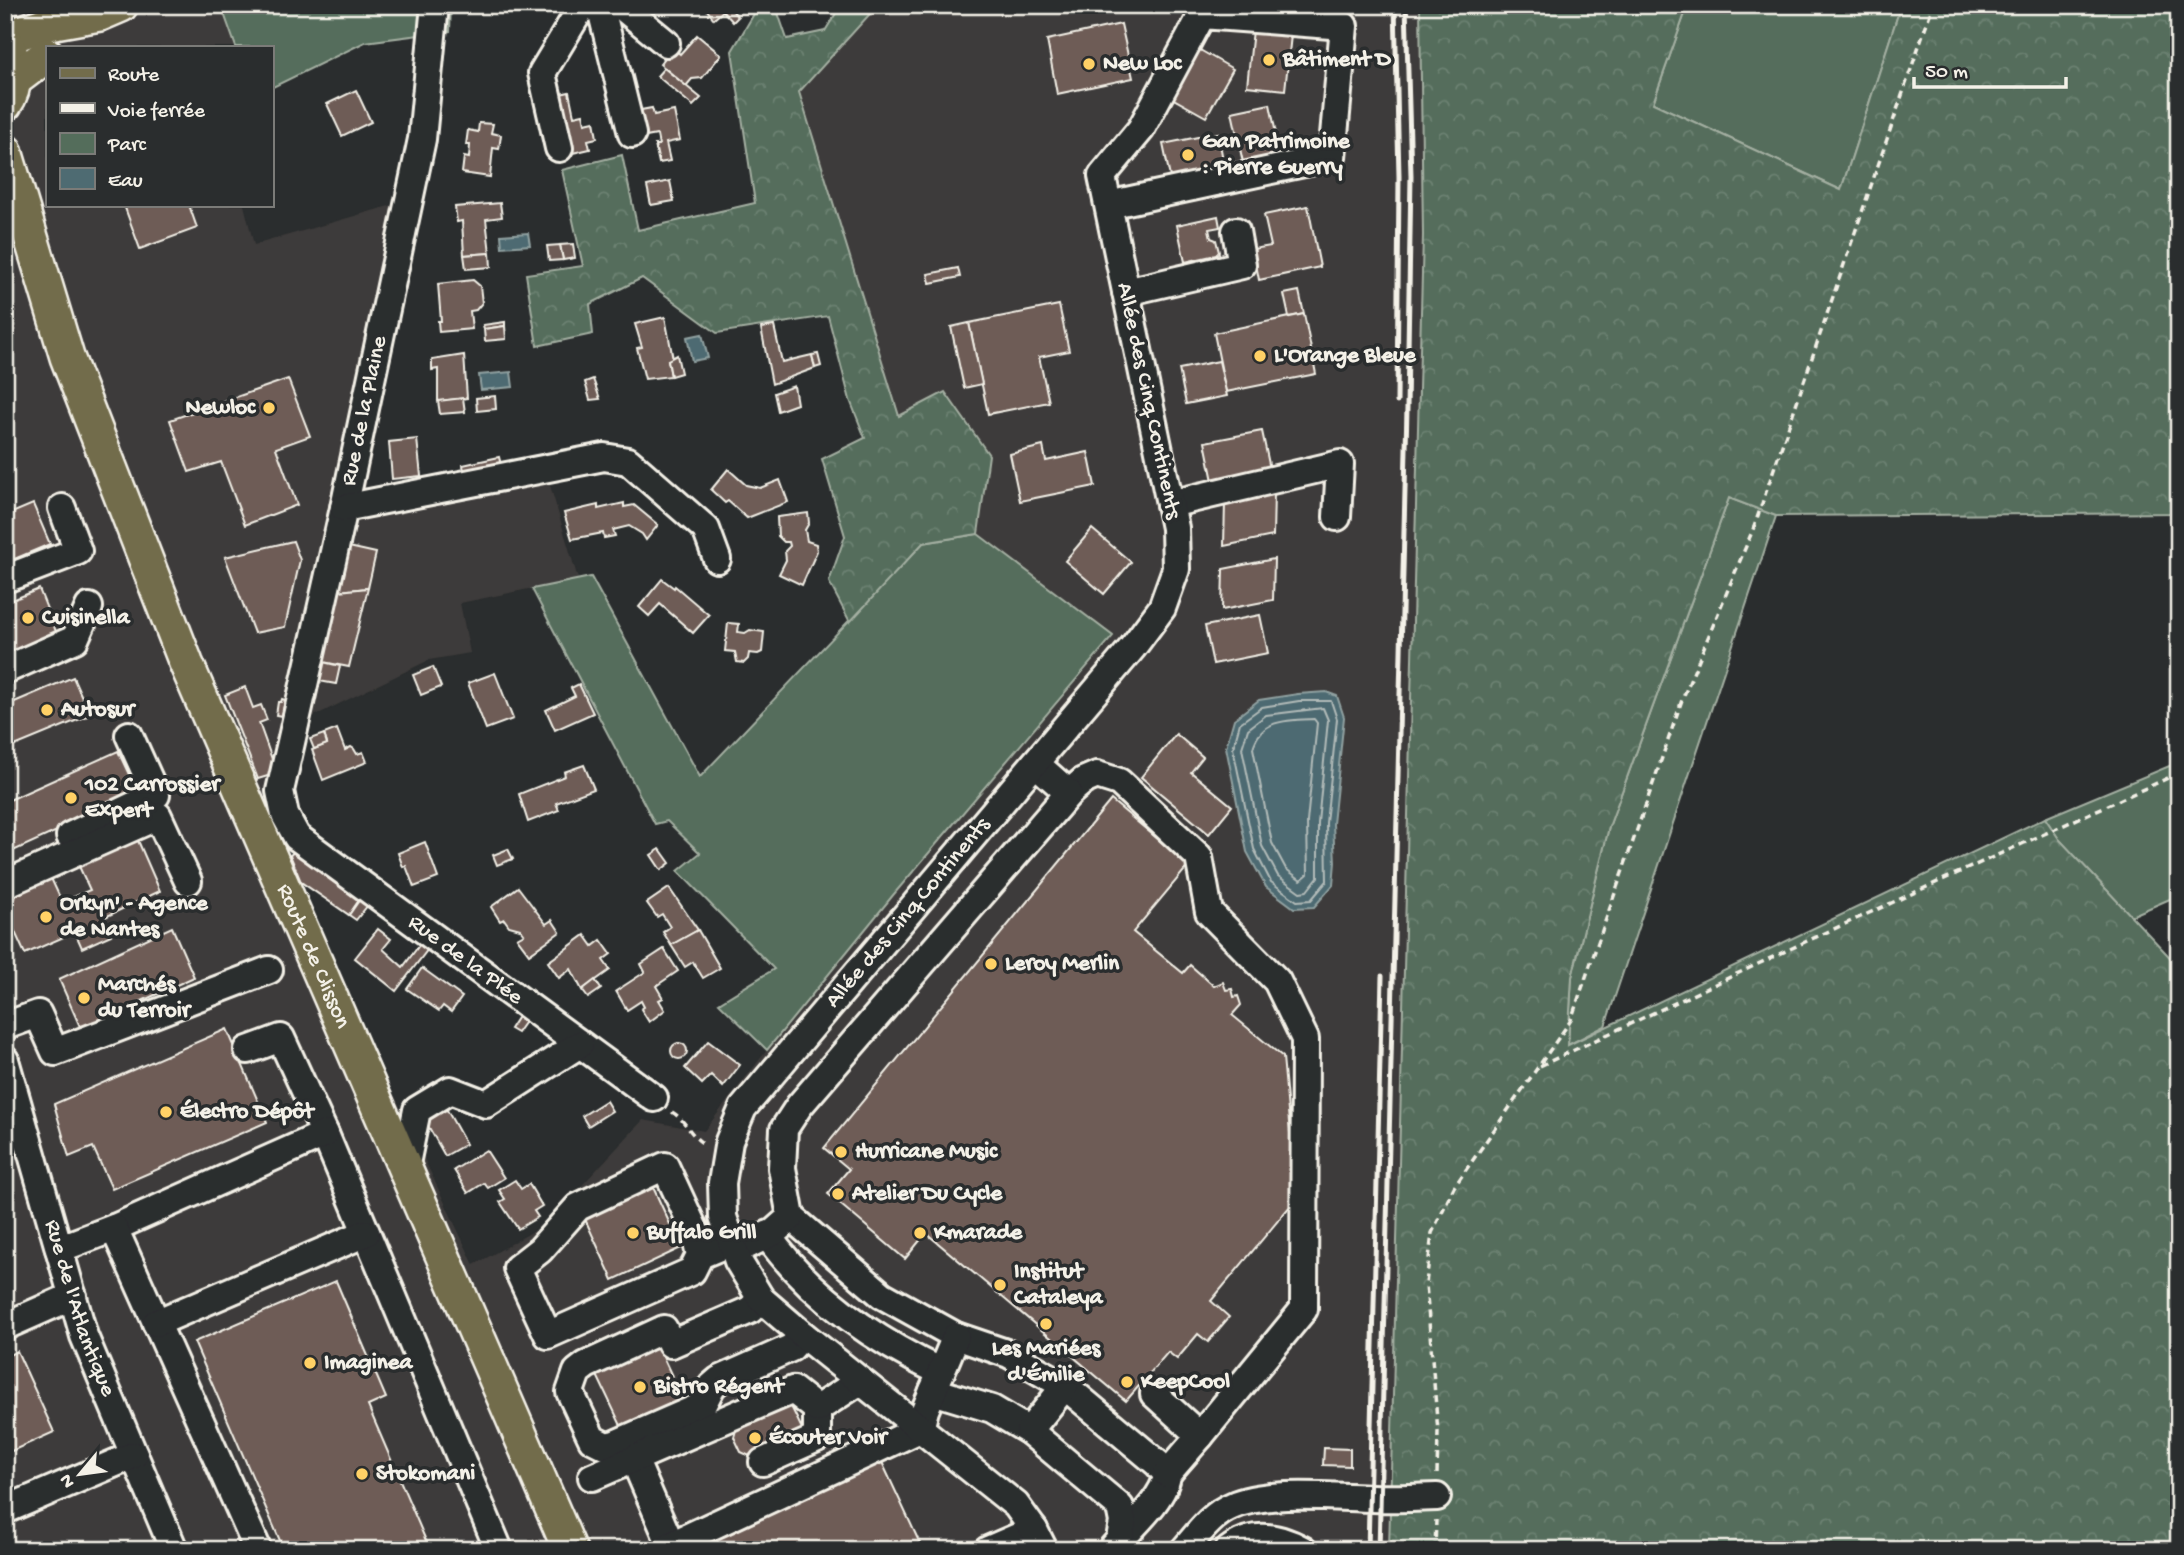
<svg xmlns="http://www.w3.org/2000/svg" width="2184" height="1555" viewBox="0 0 2184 1555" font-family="'Gochi Hand',sans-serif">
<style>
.built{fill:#3e3b3a}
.green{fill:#546d5b;stroke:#a4afa2;stroke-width:2}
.forest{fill:url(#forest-crowns);stroke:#a4afa2;stroke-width:2}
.water{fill:#4e6b72;stroke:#90a1a1;stroke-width:2}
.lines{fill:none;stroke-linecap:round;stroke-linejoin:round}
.shore{stroke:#b2bbb9;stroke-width:2}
.building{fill:#6e5c57;stroke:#f4f1e8;stroke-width:2}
.minor-casing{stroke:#f4f1e8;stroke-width:32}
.major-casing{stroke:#f4f1e8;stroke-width:38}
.path{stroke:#f4f1e8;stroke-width:3.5;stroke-dasharray:7 5;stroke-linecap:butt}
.minor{stroke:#2a2d2e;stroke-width:26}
.major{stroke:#726c4b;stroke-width:33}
.rail{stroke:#f4f1e8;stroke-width:5}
.poi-dot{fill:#ffd166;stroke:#2a2d2e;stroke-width:2.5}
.labels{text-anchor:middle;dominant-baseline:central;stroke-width:7;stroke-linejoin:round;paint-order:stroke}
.poi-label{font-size:23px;font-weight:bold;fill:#f4f1e8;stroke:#2a2d2e;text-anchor:start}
.street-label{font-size:23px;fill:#f4f1e8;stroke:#2a2d2e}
</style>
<defs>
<pattern id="forest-crowns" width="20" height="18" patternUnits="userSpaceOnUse" patternTransform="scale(1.75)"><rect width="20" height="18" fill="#546d5b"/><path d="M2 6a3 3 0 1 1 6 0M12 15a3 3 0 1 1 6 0" fill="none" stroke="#6d8273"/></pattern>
</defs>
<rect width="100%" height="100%" fill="#2a2d2e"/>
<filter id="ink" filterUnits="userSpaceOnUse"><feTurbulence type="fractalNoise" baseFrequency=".0143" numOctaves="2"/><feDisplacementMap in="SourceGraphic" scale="14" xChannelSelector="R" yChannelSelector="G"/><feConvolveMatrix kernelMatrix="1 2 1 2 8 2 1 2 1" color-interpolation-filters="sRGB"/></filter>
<g filter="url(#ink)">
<polygon class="built" points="5,5 221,5 236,47 47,47 47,205 244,205 254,245 424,196 365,490 543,462 578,579 460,603 470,653 429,660 310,718 295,787 264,797 372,1048 474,1265 546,1224 643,1120 704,1131 767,1050 894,894 1113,636 978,534 989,455 945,392 899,416 799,92 878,5 1420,5 1423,235 1390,1485 1359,1483 1358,1509 1389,1510 1389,1550 5,1550"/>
<g class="green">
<polygon points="221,5 451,5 450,31 365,42 271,88 271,47 236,47"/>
<polygon points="1688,5 1901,5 1841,190 1653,103"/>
<polygon points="1729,498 1776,516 1605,1026 1568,1045 1572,977 1609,827"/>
<polygon points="978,534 1113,636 894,894 767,1050 719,1003 774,969 678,871 700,853 667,821 655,824 532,589 591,577 700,777 923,543"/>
<polygon points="2179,762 2179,895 2131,916 2059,839 2045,818"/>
</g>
<g class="forest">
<polygon points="841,5 878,5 799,92 899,416 945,392 989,455 978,534 923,543 850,622 829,582 845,536 822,459 865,438 850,400 828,316 717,333 642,278 590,304 593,334 537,346 526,274 583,266 562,170 622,155 638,230 755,203 732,51 758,7 776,7 787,39 825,31"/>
<polygon points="1420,5 1688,5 1653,103 1841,190 1901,5 2168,5 2179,8 2179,513 1776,516 1729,498 1609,827 1572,977 1568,1045 2045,818 2059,839 2179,967 2179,1550 1389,1550 1423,235"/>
</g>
<g class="water">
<polygon points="528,233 530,245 502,247 501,235"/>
<polygon points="702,334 708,358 692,361 687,337"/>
<polygon points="511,372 513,387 481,390 479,375"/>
<polygon points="1326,692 1337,696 1344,717 1333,824 1335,862 1333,885 1314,907 1294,908 1266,887 1247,852 1226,747 1234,719 1259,700 1298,694"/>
</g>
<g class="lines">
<g class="shore">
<polygon points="1299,701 1331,701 1337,719 1326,823 1327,881 1311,900 1297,901 1271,882 1254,849 1233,748 1240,723 1262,707"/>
<polygon points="1323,708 1328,720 1318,823 1318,877 1307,891 1300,892 1278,876 1262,846 1242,748 1248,729 1266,715"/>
<path d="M1314,719L1317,723L1307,822L1308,874L1301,880L1286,869L1272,843L1253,748C1261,719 1287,720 1314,719Z"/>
</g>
</g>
<g class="building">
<polygon points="703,5 735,5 731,9 738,17 733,22 723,11 714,19"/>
<polygon points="1121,24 1133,78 1057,94 1047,40"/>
<polygon points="1253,30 1291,35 1285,90 1247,86"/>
<polygon points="697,35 721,55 702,78 692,79 686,86 660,64 673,48 680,54"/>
<polygon points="1200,50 1233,69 1206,117 1172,98"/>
<polygon points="664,68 701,98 693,106 657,76"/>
<polygon points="356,90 371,122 342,136 327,104"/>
<polygon points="569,92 574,116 583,114 585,123 594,121 597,138 588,140 590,149 564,155 552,96"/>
<polygon points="1270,104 1281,159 1244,167 1232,112"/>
<polygon points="652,108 654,115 674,111 680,140 666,143 670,161 659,163 655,145 659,145 657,135 635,139 630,112"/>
<polygon points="479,123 493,124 491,133 501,135 499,149 493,148 490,177 462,173 464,157 469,158 470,145 466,145 468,130 478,132"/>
<polygon points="1218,133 1225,171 1171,182 1163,144"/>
<polygon points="670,181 674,201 651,205 647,186"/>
<polygon points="500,203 502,217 486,219 490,253 464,255 462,221 457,222 455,207"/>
<polygon points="124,205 189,205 197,228 140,249"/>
<polygon points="1308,206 1320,267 1259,280 1253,249 1271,246 1264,215"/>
<polygon points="1218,216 1220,227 1209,229 1211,238 1216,240 1219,252 1216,255 1185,262 1177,225"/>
<polygon points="573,244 575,258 563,260 560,245"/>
<polygon points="560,245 563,260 549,261 547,246"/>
<polygon points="490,253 491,267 466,269 464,255"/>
<polygon points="958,268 960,277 930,283 928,274"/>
<polygon points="473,280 480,286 482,303 476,310 470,311 472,329 439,332 438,321 441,321 438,284"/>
<polygon points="1299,291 1304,314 1289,317 1284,294"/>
<polygon points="1059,305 1069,351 1039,357 1049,402 988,414 969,323"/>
<polygon points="1304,314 1316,374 1226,392 1214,333"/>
<polygon points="665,317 673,359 668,360 671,376 645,379 637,348 642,347 635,324"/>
<polygon points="505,322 505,326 484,329 483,325"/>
<polygon points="969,323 982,384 964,388 951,327"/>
<polygon points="505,326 506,339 485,341 484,329"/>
<polygon points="774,326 782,362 812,355 815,368 772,384 761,328"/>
<polygon points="818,354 821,366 815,368 812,355"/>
<polygon points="464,355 467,398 438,401 438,369 432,370 432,360"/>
<polygon points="677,355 681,373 671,376 668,360"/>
<polygon points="1219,361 1227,396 1186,404 1179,369"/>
<polygon points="288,379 310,436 276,448 297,505 245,525 221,462 189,472 170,420"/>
<polygon points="593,379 600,399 590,400 585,382"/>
<polygon points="794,386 797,404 778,411 774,393"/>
<polygon points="495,396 496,409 477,411 476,398"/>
<polygon points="463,398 465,412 440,414 438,401"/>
<polygon points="1262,431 1270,469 1213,481 1205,442"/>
<polygon points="417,439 421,476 392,479 389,442"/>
<polygon points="1043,446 1046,461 1088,452 1095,486 1020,501 1010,454"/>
<polygon points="499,457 502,469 465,478 463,465"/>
<polygon points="728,469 746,485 760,488 780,480 788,502 747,518 728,501 725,503 711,490"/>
<polygon points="1274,492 1273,536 1224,546 1225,502"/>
<polygon points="5,498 12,513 33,504 50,544 5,563"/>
<polygon points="624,503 624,507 634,505 658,525 646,540 642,534 629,526 613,530 615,536 604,538 603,533 572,539 564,513 598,505 598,509"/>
<polygon points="808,513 809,523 805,530 807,541 816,544 817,551 802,585 779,574 786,560 785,551 790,546 789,542 784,542 778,536 777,517"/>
<polygon points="1092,529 1131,562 1104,594 1065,561"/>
<polygon points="293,541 300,560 285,627 254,633 225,557"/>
<polygon points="349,547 376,553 368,588 339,591"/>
<polygon points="1274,559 1273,600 1222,610 1223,569"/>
<polygon points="662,579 674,588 675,586 709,615 693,633 660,604 649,616 639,607"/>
<polygon points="368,588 349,667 323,662 339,591"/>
<polygon points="39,589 57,634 5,655 5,603"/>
<polygon points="1260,615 1268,653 1213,664 1205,626"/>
<polygon points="728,623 739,624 738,632 745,633 750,630 764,632 762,652 758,654 749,653 748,659 744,663 737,662 735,652 725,651"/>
<polygon points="323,662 340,666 336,684 319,681"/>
<polygon points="433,667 441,687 421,695 413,675"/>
<polygon points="495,673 513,719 486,729 468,683"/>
<polygon points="73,677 90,715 5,750 5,706"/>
<polygon points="579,684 593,713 555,730 546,710 575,696 571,688"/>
<polygon points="245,687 253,708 261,705 267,720 259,723 273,762 271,775 258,779 225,695"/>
<polygon points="282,699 285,700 282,716 276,715 278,702 281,702"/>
<polygon points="337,729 345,750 351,747 354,749 357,754 363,752 367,762 323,780 312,750 327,744 324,734"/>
<polygon points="324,734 327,744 314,749 310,739"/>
<polygon points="1176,734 1203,757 1191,772 1232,806 1209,834 1141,777"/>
<polygon points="118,751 138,794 11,852 5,838 5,802"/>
<polygon points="584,765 594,789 556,803 559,810 528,822 519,794 565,776 564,772"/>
<polygon points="1111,800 1189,865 1133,932 1183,973 1190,965 1214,986 1223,982 1226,990 1232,989 1234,997 1238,996 1241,1005 1232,1015 1283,1057 1296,1199 1211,1301 1229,1317 1208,1342 1198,1334 1177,1359 1168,1352 1126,1401 926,1233 905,1259 828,1194 849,1169 824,1148"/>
<polygon points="136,836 160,891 103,918 111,935 82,948 75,932 25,954 5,910 5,896 50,876 62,902 90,890 77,862"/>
<polygon points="425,842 438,878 414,887 406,866 403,867 398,853"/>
<polygon points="508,849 513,859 497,865 493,855"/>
<polygon points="660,849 670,863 661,870 651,855"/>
<polygon points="294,852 360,899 349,915 301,882 290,855"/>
<polygon points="518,887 546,924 552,920 560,932 529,954 517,938 524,934 520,929 509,926 504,919 500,921 491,907"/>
<polygon points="669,888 698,930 671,945 663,932 670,927 662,914 657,917 647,903"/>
<polygon points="360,899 368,905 356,920 349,915"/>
<polygon points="172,927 194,977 81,1029 59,979"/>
<polygon points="378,929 391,939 383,949 403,967 420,944 428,949 396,991 355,958"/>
<polygon points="698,930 720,968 703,978 693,962 685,967 671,945"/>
<polygon points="585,935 593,946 601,940 611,954 603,960 610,970 582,990 571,969 559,978 548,962"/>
<polygon points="664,949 678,971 656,986 663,998 659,1000 665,1010 649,1022 641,1009 644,1007 641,1001 627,1010 616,991 645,972 641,964"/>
<polygon points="422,968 462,997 451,1012 443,1006 439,1011 407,989"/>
<polygon points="595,980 601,989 588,998 582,990"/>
<polygon points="519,1015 526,1020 517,1033 510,1029"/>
<polygon points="227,1029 267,1122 112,1189 93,1147 69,1157 54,1104"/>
<polygon points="708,1041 740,1065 723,1087 711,1075 702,1084 685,1068"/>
<circle cx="679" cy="1051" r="8"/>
<polygon points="606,1101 612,1111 588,1126 582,1116"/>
<polygon points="443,1103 466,1144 445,1156 422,1115"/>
<polygon points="486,1150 504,1178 488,1188 484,1183 468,1193 454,1170"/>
<polygon points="515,1180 521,1189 529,1184 542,1206 534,1211 538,1217 518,1229 500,1202 505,1199 499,1190"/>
<polygon points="652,1185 681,1248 613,1280 584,1217"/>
<polygon points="336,1281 386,1398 368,1406 430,1550 284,1550 194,1342"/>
<polygon points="656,1342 685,1404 624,1432 595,1371"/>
<polygon points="17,1351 54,1432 5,1454 5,1357"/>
<polygon points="788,1400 805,1435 754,1458 741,1452 734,1437 738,1423"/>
<polygon points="1324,1448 1350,1449 1350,1466 1323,1465"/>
<polygon points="881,1460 923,1550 698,1550 696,1546"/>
</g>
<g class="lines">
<defs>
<g id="minor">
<path id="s1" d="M435,5L422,139L344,508L280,791L285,815L297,837L654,1098"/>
<polyline points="600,5 632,134"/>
<polyline points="620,5 666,43"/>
<polyline points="559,148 542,73 583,5"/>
<polyline points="1126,292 1242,265 1236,231"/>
<polyline points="1170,504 1340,464 1337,517"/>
<polyline points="344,508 604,457 628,461 706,529 717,559"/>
<polyline points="5,579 78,551 62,508"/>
<polyline points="5,670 75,639 89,607"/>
<polyline points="1069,793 1083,781 1097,775 1119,782 1199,857 1209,912 1277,981 1305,1039 1304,1309 1200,1436"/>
<polyline points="70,836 156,795 129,735"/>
<polyline points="5,884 158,816 188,881"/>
<polyline points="5,1026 38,1014 55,1052 269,970"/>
<polyline points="248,1050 281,1038 325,1134 499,1550"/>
<path id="s2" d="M5,1060L84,1336L174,1550"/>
<polyline points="405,1169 417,1110 450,1090 486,1104 580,1044"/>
<path d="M791,1217L882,1295L956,1336L1009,1354L1065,1386L1157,1463L1167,1474C1166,1498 1127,1531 1111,1550"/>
<polyline points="114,1228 325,1134"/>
<path d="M767,1235C810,1296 874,1340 941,1372"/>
<polyline points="59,1249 114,1228 258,1550"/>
<polyline points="735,1251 774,1232 791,1217 782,1168 784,1129 799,1106 1069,793 1035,763"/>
<polyline points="700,1255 694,1229 665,1166 578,1207 540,1250 517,1268 548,1335 692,1271 700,1255 731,1242"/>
<polyline points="761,1299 750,1310 671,1344 664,1329 586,1365 577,1372 570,1392 592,1439 606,1446 615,1444 702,1406 712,1386 719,1380 791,1348 803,1335"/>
<polyline points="156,1323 366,1233"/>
<polyline points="5,1326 73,1296"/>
<polyline points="933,1391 992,1409 1029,1431 1120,1507 1123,1522 1120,1539"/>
<polyline points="1154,1394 1200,1436 1167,1474"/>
<polyline points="1029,1431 1065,1386"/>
<polyline points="634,1459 671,1545"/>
<polyline points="763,1462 817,1438 817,1409"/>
<polyline points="592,1477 793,1390 817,1409 860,1381"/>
<polyline points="5,1510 134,1455"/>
<polyline points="674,1550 671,1545 920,1429 925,1410 956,1336"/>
<polyline points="988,1550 1034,1530"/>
<path id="s3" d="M1044,1550L1034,1530L1016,1505L803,1335L761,1299L738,1261L723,1217L722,1183L729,1141L743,1108L1133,647L1162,608L1176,569L1175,528L1102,176L1141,129L1202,15L1344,26L1332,157L1108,205"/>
<path d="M1184,1550C1198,1534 1212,1514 1232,1506C1267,1490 1333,1497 1372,1498C1393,1499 1415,1498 1437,1497"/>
<path d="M1229,1550C1253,1531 1278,1536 1303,1550"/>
</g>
<g id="major">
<polyline points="5,38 49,23 100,14 121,5"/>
<path d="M5,39C15,60 19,84 5,104"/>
<polyline points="14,80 47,55"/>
<path id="s4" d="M5,151L67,357L186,663L570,1550"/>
</g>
</defs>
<use href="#minor" class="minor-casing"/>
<use href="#major" class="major-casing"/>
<g class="path">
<polyline points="1540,1066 1805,942 2179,773"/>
<path d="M672,1112C687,1121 691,1138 706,1145"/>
<polyline points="1437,1474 1438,1432 1426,1284 1432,1233 1454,1187 1571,1020 1682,700 1754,527 1933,5"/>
<polyline points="1435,1550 1436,1520"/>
</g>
<use href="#minor" class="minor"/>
<use href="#major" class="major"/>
<g class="rail">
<polyline points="1395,5 1399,177 1397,402"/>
<polyline points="1368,1550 1382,976"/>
<polyline points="1379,1550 1407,408 1411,176 1406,5"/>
</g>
</g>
</g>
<g class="poi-dot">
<circle cx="1269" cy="60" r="7"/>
<circle cx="1089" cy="64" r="7"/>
<circle cx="1188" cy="155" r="7"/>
<circle cx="1260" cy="356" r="7"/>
<circle cx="269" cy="408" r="7"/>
<circle cx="28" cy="618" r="7"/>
<circle cx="47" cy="710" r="7"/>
<circle cx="71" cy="798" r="7"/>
<circle cx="46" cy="917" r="7"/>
<circle cx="991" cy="964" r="7"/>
<circle cx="84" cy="998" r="7"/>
<circle cx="166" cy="1112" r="7"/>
<circle cx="841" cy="1152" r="7"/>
<circle cx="838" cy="1194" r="7"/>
<circle cx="633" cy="1233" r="7"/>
<circle cx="920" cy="1233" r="7"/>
<circle cx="1000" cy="1285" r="7"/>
<circle cx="1046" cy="1324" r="7"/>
<circle cx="310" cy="1363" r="7"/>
<circle cx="1127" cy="1382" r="7"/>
<circle cx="640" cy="1387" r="7"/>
<circle cx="755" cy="1438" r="7"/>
<circle cx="362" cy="1474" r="7"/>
</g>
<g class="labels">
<g class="poi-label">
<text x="1283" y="60">Bâtiment D</text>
<text x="1103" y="64">New Loc</text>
<text x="1202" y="142">Gan Patrimoine<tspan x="1202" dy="26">: Pierre Guerry</tspan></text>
<text x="1274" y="356">L'Orange Bleue</text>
<text x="255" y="408" text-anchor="end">Newloc</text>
<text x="42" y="618">Cuisinella</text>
<text x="61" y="710">Autosur</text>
<text x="85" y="785">102 Carrossier<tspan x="85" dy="26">Expert</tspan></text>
<text x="60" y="904">Orkyn' - Agence<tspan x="60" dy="26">de Nantes</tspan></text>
<text x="1005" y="964">Leroy Merlin</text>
<text x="98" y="985">Marchés<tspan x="98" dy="26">du Terroir</tspan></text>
<text x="180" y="1112">Électro Dépôt</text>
<text x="855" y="1152">Hurricane Music</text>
<text x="852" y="1194">Atelier Du Cycle</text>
<text x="647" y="1233">Buffalo Grill</text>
<text x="934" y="1233">Kmarade</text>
<text x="1014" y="1272">Institut<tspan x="1014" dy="26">Cataleya</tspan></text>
<text x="1046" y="1349" text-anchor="middle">Les Mariées<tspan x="1046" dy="26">d'Émilie</tspan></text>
<text x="324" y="1363">Imaginea</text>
<text x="1141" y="1382">KeepCool</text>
<text x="654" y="1387">Bistro Régent</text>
<text x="769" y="1438">Écouter Voir</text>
<text x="376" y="1474">Stokomani</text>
</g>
<g class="street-label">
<text transform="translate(1148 401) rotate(78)">Allée des Cinq Continents</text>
<text transform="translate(365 411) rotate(-78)">Rue de la Plaine</text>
<text stroke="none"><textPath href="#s3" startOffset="840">Allée des Cinq Continents</textPath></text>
<text stroke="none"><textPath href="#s4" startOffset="863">Route de Clisson</textPath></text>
<text stroke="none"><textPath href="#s1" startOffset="1060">Rue de la Plée</textPath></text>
<text stroke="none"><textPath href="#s2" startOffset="259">Rue de l'Atlantique</textPath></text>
</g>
</g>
<rect width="2184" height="1555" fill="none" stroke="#2a2d2e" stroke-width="28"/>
<rect x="14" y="14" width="2156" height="1527" fill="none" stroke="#f4f1e8" stroke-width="2.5" filter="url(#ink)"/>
<rect x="46" y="46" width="228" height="161" fill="#2a2d2e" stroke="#7b7b78" stroke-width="2"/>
<rect x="60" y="68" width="35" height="10" fill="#726c4b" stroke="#7b7b78" stroke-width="2"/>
<text x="108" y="80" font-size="21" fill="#f4f1e8">Route</text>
<rect x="60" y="103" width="35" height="10" fill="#f4f1e8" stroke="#7b7b78" stroke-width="2"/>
<text x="108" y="116" font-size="21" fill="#f4f1e8">Voie ferrée</text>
<rect x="60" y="133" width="35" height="21" fill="#546d5b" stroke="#7b7b78" stroke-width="2"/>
<text x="108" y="150" font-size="21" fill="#f4f1e8">Parc</text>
<rect x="60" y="168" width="35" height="21" fill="#4e6b72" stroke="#7b7b78" stroke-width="2"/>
<text x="108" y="186" font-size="21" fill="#f4f1e8">Eau</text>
<g transform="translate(80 1474) rotate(241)" stroke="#2a2d2e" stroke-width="5" paint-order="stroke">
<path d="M0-5L12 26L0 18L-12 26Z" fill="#f4f1e8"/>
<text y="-10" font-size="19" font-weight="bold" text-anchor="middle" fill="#f4f1e8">N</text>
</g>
<path d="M1914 77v10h152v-10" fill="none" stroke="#f4f1e8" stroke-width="3.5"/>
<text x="1925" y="77" font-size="21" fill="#f4f1e8" stroke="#2a2d2e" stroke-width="5" paint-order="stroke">50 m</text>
</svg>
